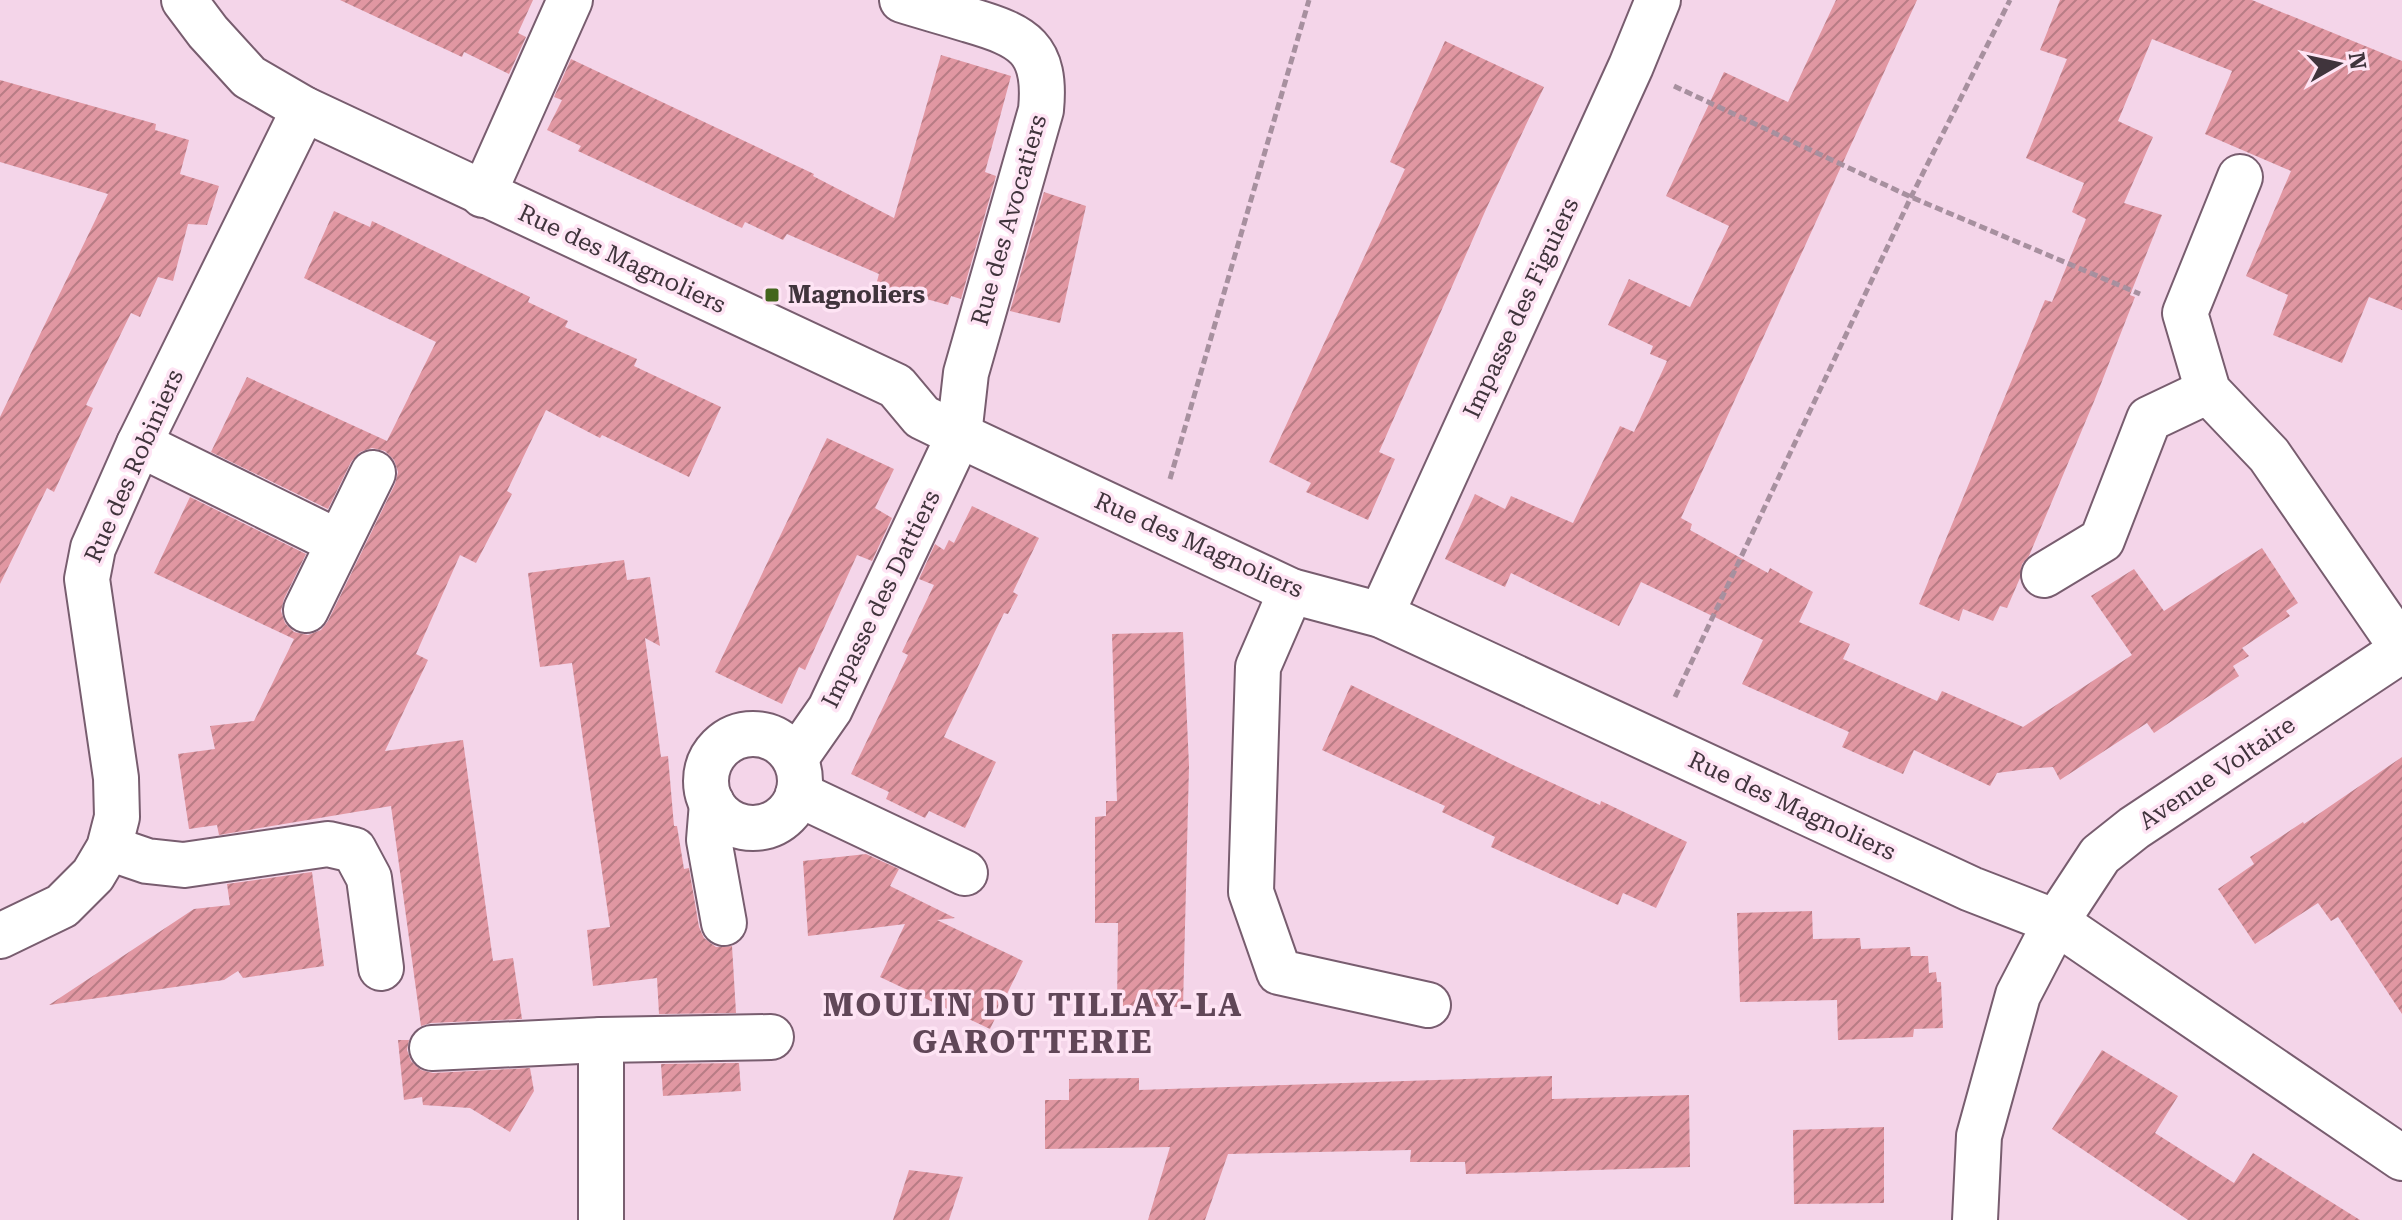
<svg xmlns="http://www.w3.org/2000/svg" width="2402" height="1220" viewBox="0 0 2402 1220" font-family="'Roboto Serif',serif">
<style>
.building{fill:url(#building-hatch)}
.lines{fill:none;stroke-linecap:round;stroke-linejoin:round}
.minor-casing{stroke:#785d6f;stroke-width:48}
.path{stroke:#a7909f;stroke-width:5;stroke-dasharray:8 4;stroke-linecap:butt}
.minor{stroke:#fff;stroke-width:44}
.poi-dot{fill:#43651c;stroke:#fee4f4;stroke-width:3}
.labels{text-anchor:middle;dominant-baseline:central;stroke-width:7;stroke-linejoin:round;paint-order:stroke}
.street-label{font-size:24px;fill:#40343c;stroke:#fee4f4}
.poi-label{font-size:24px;font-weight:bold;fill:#40343c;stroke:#fee4f4;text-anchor:start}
.district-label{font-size:32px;font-weight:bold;letter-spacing:2px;fill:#614758;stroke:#fee4f4}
</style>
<defs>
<pattern id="building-hatch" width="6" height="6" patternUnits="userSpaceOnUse" patternTransform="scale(2)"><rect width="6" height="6" fill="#e197a2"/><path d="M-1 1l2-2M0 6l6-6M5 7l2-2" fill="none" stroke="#b87c85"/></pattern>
</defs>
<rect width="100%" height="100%" fill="#f4d5e9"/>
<g class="building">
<polygon points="340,0 533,0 518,33 526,37 509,74 464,52 462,57"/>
<polygon points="1836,0 1917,0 1681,518 1692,524 1690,530 1768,573 1770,568 1813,592 1799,622 1850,644 1843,659 1937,701 1942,691 2023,727 2132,655 2091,596 2134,569 2164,611 2262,548 2298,603 2286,611 2290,616 2242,648 2249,656 2233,666 2239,676 2154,733 2147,723 2060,780 2053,767 2027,769 1997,773 1990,786 1914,750 1903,774 1842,747 1849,732 1742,684 1763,640 1641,582 1619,626 1511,573 1505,587 1445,559 1475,494 1505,509 1511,496 1573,523 1620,426 1634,432 1667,361 1650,354 1653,346 1608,325 1629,279 1690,307 1729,226 1666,196 1724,72 1788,102"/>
<polygon points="2060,0 2252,0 2402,61 2402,310 2369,297 2342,363 2273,335 2288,295 2246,276 2291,171 2205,134 2232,71 2152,39 2118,121 2153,137 2124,203 2162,215 2130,295 2135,297 2095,399 2029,556 2022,564 2020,578 2007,608 2000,606 1993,621 1963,609 1959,621 1919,604 2045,300 2052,302 2086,219 2072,212 2084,183 2026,158 2067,59 2040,50"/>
<polygon points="1445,41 1544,87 1487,207 1379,452 1395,459 1368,520 1306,492 1311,483 1269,462 1405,169 1390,162"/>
<polygon points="941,55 1011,76 985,172 996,176 961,299 951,296 948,305 876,285 879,274 787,234 783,240 745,222 742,228 578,151 581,146 547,130 562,100 554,97 571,59 814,174 813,176 894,218"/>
<polygon points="0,80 156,124 155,130 189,140 180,174 219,186 207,225 188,224 173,281 158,277 140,317 131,313 86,405 93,408 54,492 47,488 0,584 0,417 108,194 0,162"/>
<polygon points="1044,192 1086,206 1060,323 1010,311"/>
<polygon points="334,211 370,227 372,221 530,297 528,302 568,321 565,327 637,359 634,366 721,407 689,477 602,435 600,438 546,410 507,491 512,494 476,563 460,555 416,654 428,660 385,751 463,740 493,961 513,958 522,1019 431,1023 421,1026 391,806 219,835 217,825 189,829 178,754 215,749 210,726 254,721 294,639 154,573 190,497 306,554 284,599 281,611 285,623 294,632 308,635 321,630 328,621 395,484 398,472 394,460 385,451 372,448 360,452 351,462 328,509 211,452 247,377 387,441 436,342 304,278"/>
<polygon points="827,438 894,469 875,508 892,518 872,561 857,555 805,670 799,667 782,704 715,672"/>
<polygon points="972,506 1039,538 1013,592 1018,595 1008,614 1004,613 944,737 996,762 965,828 929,811 925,818 886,799 889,792 851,774 908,655 902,652 934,585 919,579 935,544 944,550 949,540 954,543"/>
<polygon points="624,560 627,580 650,577 660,646 645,638 661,757 668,756 674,826 677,826 684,869 689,868 699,927 704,938 716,947 732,946 736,1013 659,1014 657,978 593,986 587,930 610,927 572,663 540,667 528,573"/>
<polygon points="1183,632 1189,766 1183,1007 1117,1006 1118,923 1095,923 1095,817 1106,816 1106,801 1117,801 1112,634"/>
<polygon points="1351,685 1511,764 1600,805 1601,801 1687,842 1656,908 1623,893 1618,905 1491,847 1495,837 1442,812 1445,806 1322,750"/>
<polygon points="2402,757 2402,1014 2338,917 2331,921 2318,903 2255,944 2218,889 2254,864 2250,857 2303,822 2304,824"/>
<polygon points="866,854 899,869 890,886 955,918 937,920 1023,961 990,1029 880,977 905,924 808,936 803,861"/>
<polygon points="312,872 324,966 243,978 238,971 224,980 49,1005 194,909 230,905 227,884"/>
<polygon points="1812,911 1813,939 1860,938 1861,949 1910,947 1911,956 1928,956 1929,973 1936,972 1937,982 1941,982 1943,1028 1914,1029 1913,1037 1838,1040 1837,1000 1740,1002 1737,913"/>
<polygon points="398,1040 409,1040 407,1050 411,1061 421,1070 433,1073 530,1068 534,1091 510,1132 470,1108 423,1105 422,1097 404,1100"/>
<polygon points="2102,1050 2178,1096 2155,1133 2234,1183 2253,1153 2360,1220 2188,1220 2052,1129"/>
<polygon points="739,1063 741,1091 663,1096 661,1064"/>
<polygon points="1552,1076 1552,1099 1689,1095 1690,1167 1466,1174 1465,1162 1410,1162 1411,1150 1228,1154 1205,1220 1148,1220 1170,1147 1045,1149 1045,1100 1069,1100 1069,1079 1139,1078 1139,1090"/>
<polygon points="1884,1127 1884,1203 1794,1204 1793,1130"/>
<polygon points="909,1170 963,1177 949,1220 893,1220"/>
</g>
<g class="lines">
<defs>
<g id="minor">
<polyline points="184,0 208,32 249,77 304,109 896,386 922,417 959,435 1291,591 1381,615 1971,889 2056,922 2402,1158"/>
<polyline points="2240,177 2185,313 2208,391 2269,455 2402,648"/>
<polyline points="483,195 570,0"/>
<polyline points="139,444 338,542"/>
<polyline points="2044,575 2102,540 2149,419 2208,391"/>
<polyline points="1291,591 1258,667 1251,892 1279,972 1428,1005"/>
<polyline points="306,610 373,473"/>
<polyline points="1381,615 1631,66 1658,0"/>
<circle cx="753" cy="781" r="47"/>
<path d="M795,759L830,709L959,435L966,373L1041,110C1047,48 1024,36 969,20C947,13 924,7 902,0"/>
<polyline points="798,794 965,873"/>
<polyline points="712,803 709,840 724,923"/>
<polyline points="109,848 147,861 184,865 328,844 354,850 369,878 381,968"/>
<polyline points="0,936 62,906 93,875 109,848 117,817 116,778 87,579 93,548 139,444 304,109"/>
<polyline points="601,1040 601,1220"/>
<polyline points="432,1048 601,1040 771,1037"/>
<polyline points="1975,1220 1979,1136 2018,995 2056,922 2100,855 2134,828 2402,650"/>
</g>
</defs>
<use href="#minor" class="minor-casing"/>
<g class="path">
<polyline points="1674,86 1911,197 2140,294"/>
<polyline points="1170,479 1309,0"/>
<polyline points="1675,697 1911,197 2010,0"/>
</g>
<use href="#minor" class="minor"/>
</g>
<rect class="poi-dot" x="764" y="287" width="16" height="16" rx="4"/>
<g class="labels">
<g class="street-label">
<text transform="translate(1009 220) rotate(-74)">Rue des Avocatiers</text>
<text transform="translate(622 259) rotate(25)">Rue des Magnoliers</text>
<text transform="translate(1521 308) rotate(-65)">Impasse des Figuiers</text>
<text transform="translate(134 466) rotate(-66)">Rue des Robiniers</text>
<text transform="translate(1199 545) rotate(24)">Rue des Magnoliers</text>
<text transform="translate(881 599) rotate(-64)">Impasse des Dattiers</text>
<text transform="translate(2217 773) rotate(-34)">Avenue Voltaire</text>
<text transform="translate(1792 806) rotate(25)">Rue des Magnoliers</text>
</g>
<g class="poi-label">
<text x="788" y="295">Magnoliers</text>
</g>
<g class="district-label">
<text x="1033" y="1005">MOULIN DU TILLAY-LA<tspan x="1033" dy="37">GAROTTERIE</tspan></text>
</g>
</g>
<g transform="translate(2338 64) rotate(81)" stroke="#fee4f4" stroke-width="6" paint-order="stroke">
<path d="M0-6L14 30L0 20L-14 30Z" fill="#40343c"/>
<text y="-12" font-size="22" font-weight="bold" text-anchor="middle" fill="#40343c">N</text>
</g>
</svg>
